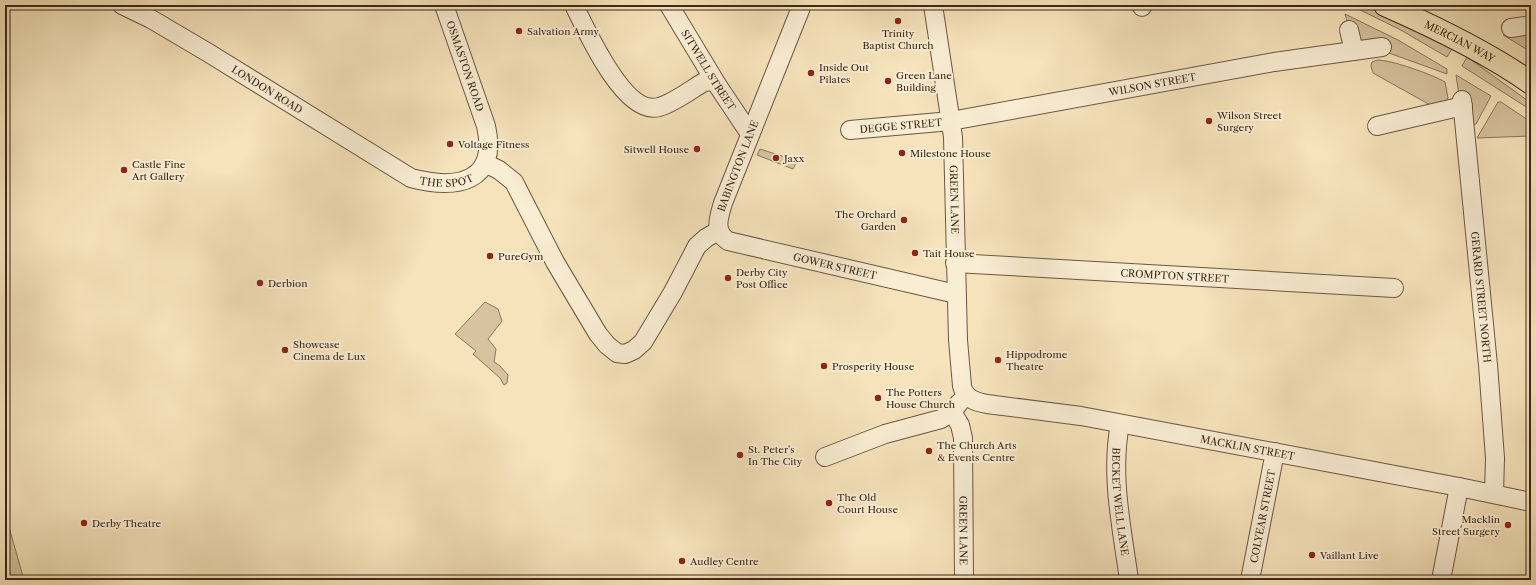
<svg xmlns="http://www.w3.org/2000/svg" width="1536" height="585" viewBox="0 0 1536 585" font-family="'Libre Caslon Text',serif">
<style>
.green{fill:#d7c39f;stroke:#8a765c}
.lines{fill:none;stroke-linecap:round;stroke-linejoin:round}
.minor-casing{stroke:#6b5741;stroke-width:20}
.major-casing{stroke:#3d2818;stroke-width:24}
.minor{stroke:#f9edd3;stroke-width:18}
.major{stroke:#f6e3bb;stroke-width:22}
.poi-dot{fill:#8f2418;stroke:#f9edd3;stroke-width:1.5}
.labels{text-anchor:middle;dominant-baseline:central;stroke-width:4;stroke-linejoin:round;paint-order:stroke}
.poi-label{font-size:10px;fill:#3d2818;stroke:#f9edd3;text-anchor:start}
.street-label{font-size:10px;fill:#3d2818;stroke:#f9edd3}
</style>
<rect width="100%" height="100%" fill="#f6e3bb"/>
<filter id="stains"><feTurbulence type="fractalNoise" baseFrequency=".005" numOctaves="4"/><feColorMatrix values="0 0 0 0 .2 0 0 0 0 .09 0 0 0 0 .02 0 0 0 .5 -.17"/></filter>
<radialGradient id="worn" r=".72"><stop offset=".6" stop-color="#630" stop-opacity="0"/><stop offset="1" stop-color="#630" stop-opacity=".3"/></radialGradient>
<g class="green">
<path d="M1350,5C1355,5 1361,4 1366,6C1391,13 1430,34 1452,49L1447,57L1399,29Z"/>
<path d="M1345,14L1398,40L1447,69V74L1389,53L1385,40C1380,41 1372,44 1367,43C1354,41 1348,25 1345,14Z"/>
<polygon points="1523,33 1531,35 1531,52 1503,35"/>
<polygon points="1467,57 1531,103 1531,110 1462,66"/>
<path d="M1377,60C1392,60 1431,74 1445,82L1448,98L1446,102L1432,106L1373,73L1371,66L1372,62Z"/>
<polygon points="1456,75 1491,96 1476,124 1470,125 1459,95"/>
<polygon points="1498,102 1501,102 1531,122 1531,136 1477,138"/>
<polygon points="760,149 797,161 793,169 757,155"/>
<polygon points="485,302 498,309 502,321 488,339 496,349 494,362 500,366 508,375 507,383 504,385 500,378 473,354 476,351 455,334"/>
<polygon points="5,513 24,580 5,580"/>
</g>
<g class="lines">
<defs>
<g id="minor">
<path id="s1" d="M122,5L151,19L207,52L411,178C456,190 499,183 486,126L444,5"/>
<path d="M574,5C586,30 625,117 659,107C672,104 692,89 704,82L712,81L716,83"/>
<path id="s2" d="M669,5L716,83L750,134"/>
<path id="s3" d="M802,5L723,203C719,217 713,231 728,241L956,294"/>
<path id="s4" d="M933,5L953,137L958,340L962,386C965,399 976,402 987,404L1081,416L1459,487L1531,502"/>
<polyline points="1142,5 1142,7"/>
<polyline points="1511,28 1531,25"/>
<polyline points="1349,30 1354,51"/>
<path id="s5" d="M1462,100L1488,365L1495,458L1494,494"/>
<polyline points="1377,126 1463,106"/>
<path id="s6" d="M850,130L951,121L1274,62L1382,47"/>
<polyline points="485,163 499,170 514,182 555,262 598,334 607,345 617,353 625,354 634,350 643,342 673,292 697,246 706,238 718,231"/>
<path id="s7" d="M955,263L1394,288"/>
<path id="s8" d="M952,412L960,425L963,438L964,580"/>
<path id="s9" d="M1120,424C1110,476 1122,528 1129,580"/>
<polyline points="825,457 885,434 941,419 952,412 959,403"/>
<path id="s10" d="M1250,580L1275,452"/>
<polyline points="1441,580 1459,487"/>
</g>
<g id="major">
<path id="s11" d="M1385,5C1435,27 1487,52 1531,83"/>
</g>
</defs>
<use href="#minor" class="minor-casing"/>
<use href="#major" class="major-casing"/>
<use href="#minor" class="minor"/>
<use href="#major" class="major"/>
</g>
<g class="poi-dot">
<circle cx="898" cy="21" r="4"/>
<circle cx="519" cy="31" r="4"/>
<circle cx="811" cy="73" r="4"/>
<circle cx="888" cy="81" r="4"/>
<circle cx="1209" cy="121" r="4"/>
<circle cx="450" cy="144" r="4"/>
<circle cx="697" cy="149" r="4"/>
<circle cx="902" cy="153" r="4"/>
<circle cx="776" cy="158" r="4"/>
<circle cx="124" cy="170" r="4"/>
<circle cx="904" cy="220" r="4"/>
<circle cx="915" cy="253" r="4"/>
<circle cx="490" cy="256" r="4"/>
<circle cx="728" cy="278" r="4"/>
<circle cx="260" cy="283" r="4"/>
<circle cx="285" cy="350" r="4"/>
<circle cx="998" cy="360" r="4"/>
<circle cx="824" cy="366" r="4"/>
<circle cx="878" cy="398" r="4"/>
<circle cx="929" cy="451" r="4"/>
<circle cx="740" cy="455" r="4"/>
<circle cx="829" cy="503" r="4"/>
<circle cx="84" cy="523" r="4"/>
<circle cx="1508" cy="525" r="4"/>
<circle cx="1312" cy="555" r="4"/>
<circle cx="682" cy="561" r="4"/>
</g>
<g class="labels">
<g class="poi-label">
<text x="527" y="31">Salvation Army</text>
<text x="898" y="33" text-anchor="middle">Trinity<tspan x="898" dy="12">Baptist Church</tspan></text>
<text x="819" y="67">Inside Out<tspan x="819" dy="12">Pilates</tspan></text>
<text x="896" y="75">Green Lane<tspan x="896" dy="12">Building</tspan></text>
<text x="1217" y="115">Wilson Street<tspan x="1217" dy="12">Surgery</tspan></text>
<text x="458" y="144">Voltage Fitness</text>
<text x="689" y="149" text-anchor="end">Sitwell House</text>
<text x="910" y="153">Milestone House</text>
<text x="784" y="158">Jaxx</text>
<text x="132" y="164">Castle Fine<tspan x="132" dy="12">Art Gallery</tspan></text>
<text x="896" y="214" text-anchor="end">The Orchard<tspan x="896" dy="12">Garden</tspan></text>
<text x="923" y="253">Tait House</text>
<text x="498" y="256">PureGym</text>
<text x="736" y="272">Derby City<tspan x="736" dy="12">Post Office</tspan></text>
<text x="268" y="283">Derbion</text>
<text x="293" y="344">Showcase<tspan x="293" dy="12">Cinema de Lux</tspan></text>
<text x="1006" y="354">Hippodrome<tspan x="1006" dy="12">Theatre</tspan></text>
<text x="832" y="366">Prosperity House</text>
<text x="886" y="392">The Potters<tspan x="886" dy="12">House Church</tspan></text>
<text x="937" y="445">The Church Arts<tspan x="937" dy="12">&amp; Events Centre</tspan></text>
<text x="748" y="449">St. Peter's<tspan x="748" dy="12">In The City</tspan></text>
<text x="837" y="497">The Old<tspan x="837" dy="12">Court House</tspan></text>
<text x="1500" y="519" text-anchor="end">Macklin<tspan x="1500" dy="12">Street Surgery</tspan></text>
<text x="92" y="523">Derby Theatre</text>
<text x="1320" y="555">Vaillant Live</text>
<text x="690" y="561">Audley Centre</text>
</g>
<g class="street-label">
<text stroke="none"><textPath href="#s11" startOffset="83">MERCIAN WAY</textPath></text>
<text transform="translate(465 66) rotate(71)">OSMASTON ROAD</text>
<text stroke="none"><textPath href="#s2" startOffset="76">SITWELL STREET</textPath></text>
<text stroke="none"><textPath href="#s6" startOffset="306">WILSON STREET</textPath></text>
<text stroke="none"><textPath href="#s1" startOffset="168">LONDON ROAD</textPath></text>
<text stroke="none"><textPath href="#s6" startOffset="51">DEGGE STREET</textPath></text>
<text transform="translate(738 166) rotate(-69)">BABINGTON LANE</text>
<text stroke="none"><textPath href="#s1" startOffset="373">THE SPOT</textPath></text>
<text stroke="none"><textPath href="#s4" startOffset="196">GREEN LANE</textPath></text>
<text stroke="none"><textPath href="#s3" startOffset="365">GOWER STREET</textPath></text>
<text stroke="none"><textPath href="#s7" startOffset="220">CROMPTON STREET</textPath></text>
<text stroke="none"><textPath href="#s5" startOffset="198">GERARD STREET NORTH</textPath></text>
<text stroke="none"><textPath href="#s4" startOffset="680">MACKLIN STREET</textPath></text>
<text stroke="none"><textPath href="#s9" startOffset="78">BECKET WELL LANE</textPath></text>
<text stroke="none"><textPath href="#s10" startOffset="65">COLYEAR STREET</textPath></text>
<text stroke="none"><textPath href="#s8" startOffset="121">GREEN LANE</textPath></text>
</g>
</g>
<rect width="1536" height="585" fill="none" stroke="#f6e3bb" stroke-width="20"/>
<rect x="6" y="6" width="1524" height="573" fill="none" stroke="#3d2818" stroke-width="2"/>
<rect x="10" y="10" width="1516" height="565" fill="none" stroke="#3d2818"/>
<rect width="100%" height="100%" filter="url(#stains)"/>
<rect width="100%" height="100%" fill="url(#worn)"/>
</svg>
